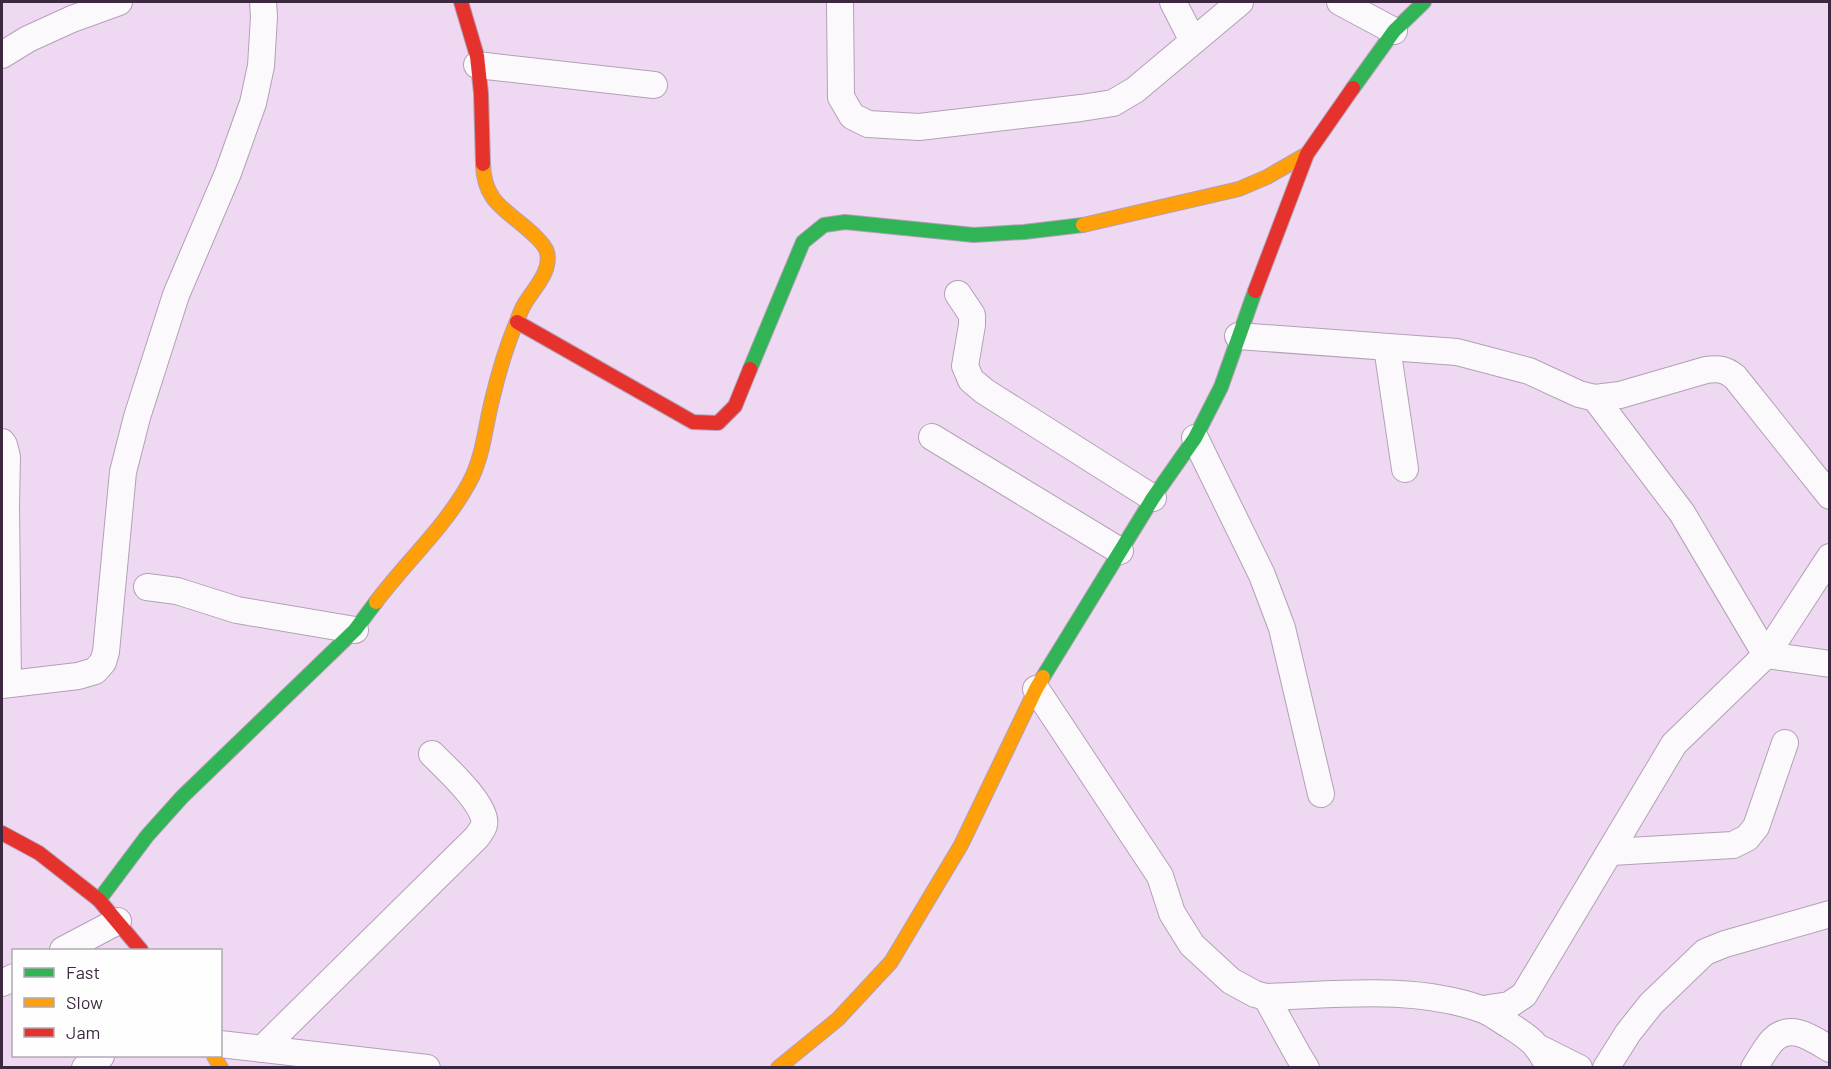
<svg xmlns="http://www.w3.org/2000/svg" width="1831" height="1069" viewBox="0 0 1831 1069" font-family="Barlow,sans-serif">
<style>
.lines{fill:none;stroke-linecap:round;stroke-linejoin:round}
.street-casing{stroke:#b3a0b6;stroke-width:28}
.fast-casing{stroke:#b3a0b6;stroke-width:16}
.slow-casing{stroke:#b3a0b6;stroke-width:16}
.jam-casing{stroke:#b3a0b6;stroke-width:16}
.street{stroke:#fcf9fd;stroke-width:26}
.fast{stroke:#30b455;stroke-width:14}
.slow{stroke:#ff9f0a;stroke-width:14}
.jam{stroke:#e5322d;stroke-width:14}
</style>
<rect width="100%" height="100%" fill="#eed8f2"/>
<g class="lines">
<defs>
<g id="street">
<polyline points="840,2 841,97 852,116 868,124 919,127 1081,108 1113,103 1135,90 1240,2"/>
<polyline points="1173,2 1193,41"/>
<polyline points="1340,2 1394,31"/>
<polyline points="2,55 28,39 72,19 119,2"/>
<polyline points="477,65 654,85"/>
<polyline points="958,294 972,315 972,325 965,366 971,380 984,391 1153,498"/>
<path d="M1238,336L1457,352L1529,371L1579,394L1595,398L1620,395L1706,370C1718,368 1725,369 1735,377L1830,496"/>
<polyline points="1387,347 1405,469"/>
<polyline points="1595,398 1682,513 1766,655 1830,664"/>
<polyline points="932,437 1120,551"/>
<polyline points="1195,438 1262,575 1282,628 1321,794"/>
<polyline points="2,442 4,445 7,457 6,505 8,683"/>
<polyline points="147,587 177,591 237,610 355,630"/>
<polyline points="2,685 78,676 95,671 103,662 106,652 123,472 137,417 176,295 228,173 253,103 261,66 264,17 263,2"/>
<path d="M1036,689L1160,876L1172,913L1192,945L1231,981L1255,994L1266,997C1337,995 1413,985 1481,1009C1491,1012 1500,1020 1509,1025C1531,1039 1538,1044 1549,1068"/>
<polyline points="1611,852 1733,845 1747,838 1756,827 1785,743"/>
<polyline points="63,950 118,921"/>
<polyline points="2,983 14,977"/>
<polyline points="1266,997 1298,1055 1306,1068"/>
<polyline points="1483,1009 1509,1005 1524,995 1674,744 1766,655 1830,557"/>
<polyline points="220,1044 427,1068"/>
<path d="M262,1049L476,838C479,834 483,829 484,825C489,807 445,767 432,754"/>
<polyline points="1541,1049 1579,1068"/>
<polyline points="85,1068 101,1056"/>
<polyline points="1606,1068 1628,1033 1651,1004 1705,952 1725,944 1830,914"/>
<path d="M1754,1068C1760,1059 1766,1047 1773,1040C1791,1022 1813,1039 1830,1049"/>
</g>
<g id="fast">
<polyline points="1353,88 1394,31 1424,2"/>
<polyline points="750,369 803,242 824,225 845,222 974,235 1024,232 1083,225"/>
<polyline points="1043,677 1153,498 1195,438 1221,387 1255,291"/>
<polyline points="99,900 147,836 182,797 355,630 376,602"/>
</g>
<g id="slow">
<polyline points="1083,225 1239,189 1267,177 1307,154"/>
<path d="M376,602C406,562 445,527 469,483C483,458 485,428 492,400C498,375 505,350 515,326C518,319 520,312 524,305C533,289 552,272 547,252C545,245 538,239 533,234C508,210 484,204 483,164"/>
<polyline points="214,1056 221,1068"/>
<polyline points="778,1068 838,1019 891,962 961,845 1036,689 1043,677"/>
</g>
<g id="jam">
<polyline points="461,2 477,56 481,93 483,164"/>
<polyline points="1255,291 1307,154 1353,88"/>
<polyline points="517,322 693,422 718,423 735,406 750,369"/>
<polyline points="2,833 39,853 99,900 141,950"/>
</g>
</defs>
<use href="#street" class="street-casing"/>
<use href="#fast" class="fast-casing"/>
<use href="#slow" class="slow-casing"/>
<use href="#jam" class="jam-casing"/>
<use href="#street" class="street"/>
<use href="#fast" class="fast"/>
<use href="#slow" class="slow"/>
<use href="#jam" class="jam"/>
</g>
<rect width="1831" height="1069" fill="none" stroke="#3c293f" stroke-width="6"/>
<rect x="12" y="949" width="210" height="108" fill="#fefefe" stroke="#b0a9b2" stroke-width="1.5"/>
<rect x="24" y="968" width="30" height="9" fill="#30b455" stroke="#b0a9b2" stroke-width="1.5"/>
<text x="66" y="979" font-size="18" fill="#3c293f">Fast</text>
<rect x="24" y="998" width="30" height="9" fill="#ff9f0a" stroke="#b0a9b2" stroke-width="1.5"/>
<text x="66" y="1009" font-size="18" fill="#3c293f">Slow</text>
<rect x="24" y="1028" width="30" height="9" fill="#e5322d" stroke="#b0a9b2" stroke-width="1.5"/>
<text x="66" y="1039" font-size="18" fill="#3c293f">Jam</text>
</svg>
